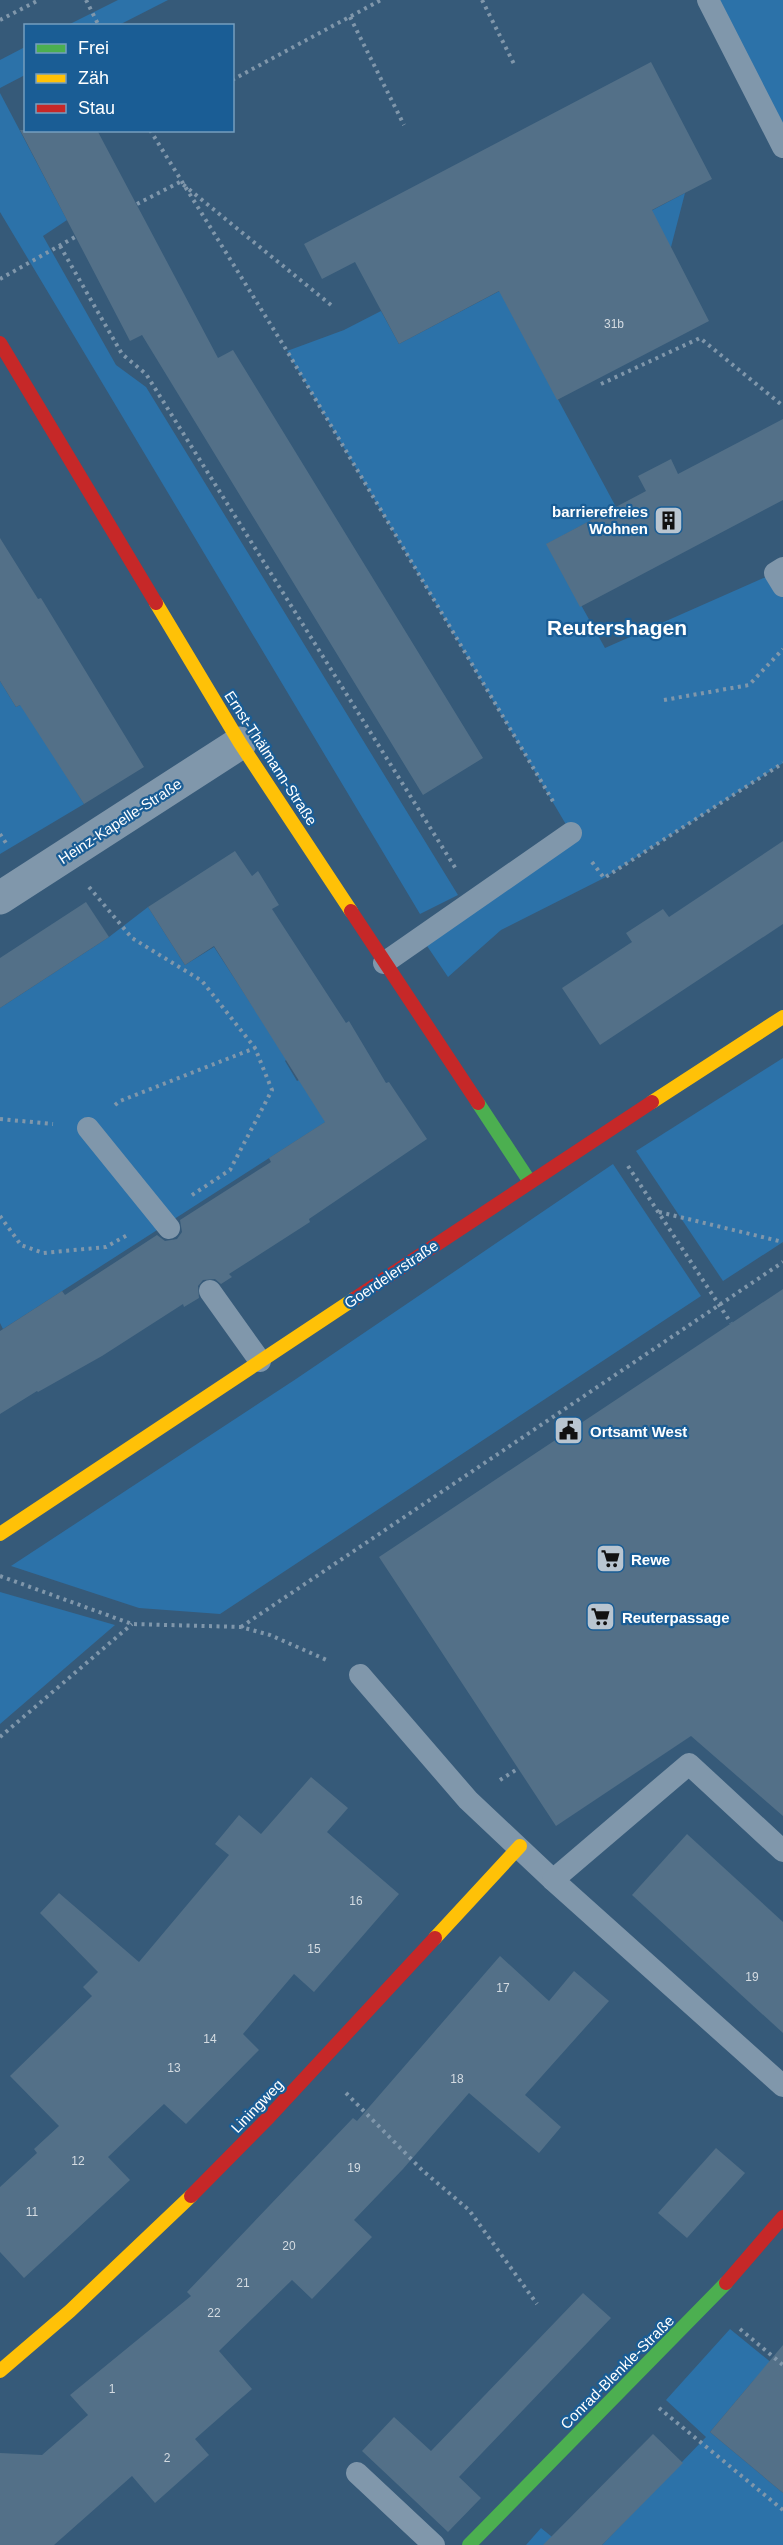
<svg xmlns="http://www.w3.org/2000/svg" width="783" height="2545" viewBox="0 0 783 2545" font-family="Helvetica,sans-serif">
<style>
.green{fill:#2c72a9}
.building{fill:#537088}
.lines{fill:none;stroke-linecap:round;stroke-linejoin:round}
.path{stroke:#8097ab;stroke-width:4;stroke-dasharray:3 4.5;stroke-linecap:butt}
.lane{stroke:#8097ab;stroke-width:22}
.street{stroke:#8097ab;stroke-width:33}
.fast{stroke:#4caf50;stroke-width:14}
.slow{stroke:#ffc107;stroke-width:14}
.jam{stroke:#c62828;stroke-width:14}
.labels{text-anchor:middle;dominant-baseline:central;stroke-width:4.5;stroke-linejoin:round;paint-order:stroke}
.number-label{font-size:12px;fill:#d4dbe1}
.poi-label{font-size:15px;font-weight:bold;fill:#fff;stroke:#1a5d95;text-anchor:start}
.street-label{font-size:15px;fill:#fff;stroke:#1a5d95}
.district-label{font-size:21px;font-weight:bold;fill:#fff;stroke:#1a5d95}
</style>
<rect width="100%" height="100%" fill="#365a79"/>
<g class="green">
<polygon points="118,0 168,0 119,25 68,25"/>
<polygon points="708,0 783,0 783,147"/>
<polygon points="25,47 25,75 0,88 0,60"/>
<polygon points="0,93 67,220 43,236 116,365 146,387 458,895 420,914 0,212"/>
<polygon points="685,193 671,247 519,327 616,507 547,544 605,648 775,573 783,586 783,763 604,878 501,930 448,977 421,937 571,833 287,351 344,330 381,311 399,344"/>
<polygon points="0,681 16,707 22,704 84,804 0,854"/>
<polygon points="148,907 185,965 214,947 287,1059 285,1061 297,1081 301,1079 327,1121 3,1329 0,1323 0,1008 109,937"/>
<polygon points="783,1058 783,1242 723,1281 636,1151"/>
<polygon points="613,1164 701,1296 220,1614 139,1608 11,1566 296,1379"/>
<polygon points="0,1592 115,1625 0,1724"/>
<polygon points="730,2329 773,2364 753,2381 710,2432 783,2493 783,2545 602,2545 706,2437 666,2400"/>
<polygon points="541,2528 562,2545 526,2545"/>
</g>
<g class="building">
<polygon points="651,62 712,179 652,210 709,321 557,400 499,291 399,344 355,262 322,279 304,244"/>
<polygon points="20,130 97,130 218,358 233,350 483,758 423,795 142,335 130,341"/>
<polygon points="783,419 783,500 580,607 546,544 646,491 638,476 671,459 678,474"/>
<polygon points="0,538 38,599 41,598 144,767 84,804 20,705 16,707 0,681"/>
<polygon points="783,841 783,924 600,1045 562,988 632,942 626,933 663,909 669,917"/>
<polygon points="235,851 252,876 258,871 279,905 272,909 346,1023 349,1021 386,1083 389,1082 427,1139 309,1219 310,1222 229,1274 232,1277 221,1284 215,1279 203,1280 198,1286 199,1298 184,1307 183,1304 102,1356 38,1392 37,1391 0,1414 0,1331 62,1291 65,1295 157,1235 165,1241 177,1239 182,1232 180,1220 271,1162 269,1158 325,1122 214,946 185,965 148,907"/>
<polygon points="86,902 109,937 0,1008 0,958"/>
<polygon points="783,1289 783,1816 691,1736 556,1826 379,1557"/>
<polygon points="311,1777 348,1808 327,1832 399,1894 314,1992 294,1974 243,2034 259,2050 186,2124 164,2104 108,2157 130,2180 24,2278 0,2252 0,2187 37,2153 34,2149 59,2126 10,2076 92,1996 83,1987 98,1972 40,1913 59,1893 139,1962 229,1855 215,1844 239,1815 261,1834"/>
<polygon points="687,1834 783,1922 783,2033 632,1895"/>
<polygon points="500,1956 549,2001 574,1971 609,2001 525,2095 561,2127 539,2153 469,2093 403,2169 354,2220 372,2237 312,2299 292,2280 219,2351 252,2389 195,2439 209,2455 155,2503 132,2476 54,2545 0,2545 0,2453 42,2455 88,2415 70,2395 191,2296 187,2292 353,2118 357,2121"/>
<polygon points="716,2148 745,2173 687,2238 658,2213"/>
<polygon points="583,2293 611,2318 459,2477 481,2498 448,2532 362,2451 394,2417 431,2451"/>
<polygon points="783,2345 783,2493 710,2432"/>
<polygon points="653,2434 683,2463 602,2545 543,2545"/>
</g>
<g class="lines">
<g class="path">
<polyline points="86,0 99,26"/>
<polyline points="482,0 515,66"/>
<polyline points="350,17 404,125"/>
<polyline points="0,20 39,0"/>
<polyline points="232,80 381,0"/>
<polyline points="150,130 287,351 554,803"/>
<polyline points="137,204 180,182 331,305"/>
<polyline points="60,246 122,354 146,374 456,869"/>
<polyline points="0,279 75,237"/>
<polyline points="601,384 700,338 783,406"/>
<polyline points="664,700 749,685 783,649"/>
<polyline points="0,834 8,846"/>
<polyline points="592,862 604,878 783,763"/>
<polyline points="89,887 132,938 202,981 255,1048 272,1090 230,1170 189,1197"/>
<polyline points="115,1105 120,1101 255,1048"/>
<polyline points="0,1119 53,1124"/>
<polyline points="628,1166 731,1323"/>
<polyline points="659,1212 783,1242"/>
<polyline points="0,1216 21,1245 43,1253 106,1247 129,1234"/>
<polyline points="0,1576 132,1624 241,1627 270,1635 329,1661"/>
<polyline points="241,1627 783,1262"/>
<polyline points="0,1737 132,1624"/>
<polyline points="500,1780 519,1768"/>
<polyline points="346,2093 422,2170 469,2210 537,2304"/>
<polyline points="740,2329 783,2365"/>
<polyline points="659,2408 783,2510"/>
</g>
<g class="lane">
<polyline points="708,0 783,147"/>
<polyline points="783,568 775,573 783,586"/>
<polyline points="384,963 571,833"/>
<polyline points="88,1128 169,1228"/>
<polyline points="210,1291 260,1361"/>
<polyline points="360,1675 468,1800 553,1880"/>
<polyline points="783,1851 689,1764 553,1880 783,2086"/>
<polyline points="357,2473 434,2545"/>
</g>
<polyline class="street" points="0,898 240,743"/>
<g class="fast">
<polyline points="478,1103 530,1182"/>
<polyline points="469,2545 726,2283"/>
</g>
<g class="slow">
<polyline points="156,603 240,743 351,911"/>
<polyline points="652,1102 783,1017"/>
<polyline points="0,1534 354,1299"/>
<polyline points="435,1938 520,1846"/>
<polyline points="0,2371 70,2311 191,2196"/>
</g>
<g class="jam">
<polyline points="0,343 156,603"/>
<polyline points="351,911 478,1103"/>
<polyline points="354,1299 652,1102"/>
<polyline points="191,2196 269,2117 435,1938"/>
<polyline points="726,2283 783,2217"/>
</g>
</g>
<defs>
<symbol id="building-square" viewBox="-11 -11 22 22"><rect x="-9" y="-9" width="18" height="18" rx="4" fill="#b9c5d0" stroke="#1a5d95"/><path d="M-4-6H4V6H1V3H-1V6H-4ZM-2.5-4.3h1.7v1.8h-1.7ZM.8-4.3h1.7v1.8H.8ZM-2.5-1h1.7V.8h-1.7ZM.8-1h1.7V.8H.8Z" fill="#111"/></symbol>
<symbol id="civic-square" viewBox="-11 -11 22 22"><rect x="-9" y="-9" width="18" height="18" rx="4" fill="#b9c5d0" stroke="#1a5d95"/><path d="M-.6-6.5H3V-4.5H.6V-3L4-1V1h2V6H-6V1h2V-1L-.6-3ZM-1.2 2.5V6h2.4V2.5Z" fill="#111"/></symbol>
<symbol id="supermarket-square" viewBox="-11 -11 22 22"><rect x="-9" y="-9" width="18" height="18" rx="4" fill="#b9c5d0" stroke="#1a5d95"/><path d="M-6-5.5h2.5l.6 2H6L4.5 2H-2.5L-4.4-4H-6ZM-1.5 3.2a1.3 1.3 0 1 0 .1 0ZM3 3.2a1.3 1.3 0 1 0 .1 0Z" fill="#111"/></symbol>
</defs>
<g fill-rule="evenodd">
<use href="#building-square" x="652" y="504" width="33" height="33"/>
<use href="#civic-square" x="552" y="1414" width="33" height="33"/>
<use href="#supermarket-square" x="594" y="1542" width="33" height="33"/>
<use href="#supermarket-square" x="584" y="1600" width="33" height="33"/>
</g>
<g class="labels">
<g class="number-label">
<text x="614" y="324">31b</text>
<text x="356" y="1901">16</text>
<text x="314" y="1949">15</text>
<text x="752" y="1977">19</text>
<text x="503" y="1988">17</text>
<text x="210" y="2039">14</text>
<text x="174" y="2068">13</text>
<text x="457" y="2079">18</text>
<text x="78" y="2161">12</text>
<text x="354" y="2168">19</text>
<text x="32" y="2212">11</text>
<text x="289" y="2246">20</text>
<text x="243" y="2283">21</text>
<text x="214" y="2313">22</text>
<text x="112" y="2389">1</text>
<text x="167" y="2458">2</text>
</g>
<g class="poi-label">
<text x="648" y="511" text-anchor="end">barrierefreies<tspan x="648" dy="17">Wohnen</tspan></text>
<text x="590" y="1431">Ortsamt West</text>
<text x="631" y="1559">Rewe</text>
<text x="622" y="1617">Reuterpassage</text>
</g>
<g class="street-label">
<text transform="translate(271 758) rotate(57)">Ernst-Thälmann-Straße</text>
<text transform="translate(120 821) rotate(-33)">Heinz-Kapelle-Straße</text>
<text transform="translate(391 1274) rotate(-34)">Goerdelerstraße</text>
<text transform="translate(257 2106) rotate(-46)">Liningweg</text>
<text transform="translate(617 2372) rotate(-45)">Conrad-Blenkle-Straße</text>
</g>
<g class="district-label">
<text x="617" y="627">Reutershagen</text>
</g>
</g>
<rect x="24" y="24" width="210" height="108" fill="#1a5d95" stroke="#769ebf" stroke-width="1.5"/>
<rect x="36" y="44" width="30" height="9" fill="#4caf50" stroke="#769ebf" stroke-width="1.5"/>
<text x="78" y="54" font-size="18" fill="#ffffff">Frei</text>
<rect x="36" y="74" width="30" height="9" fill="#ffc107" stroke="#769ebf" stroke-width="1.5"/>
<text x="78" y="84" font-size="18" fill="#ffffff">Zäh</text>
<rect x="36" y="104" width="30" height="9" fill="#c62828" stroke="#769ebf" stroke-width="1.5"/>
<text x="78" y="114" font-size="18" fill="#ffffff">Stau</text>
</svg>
